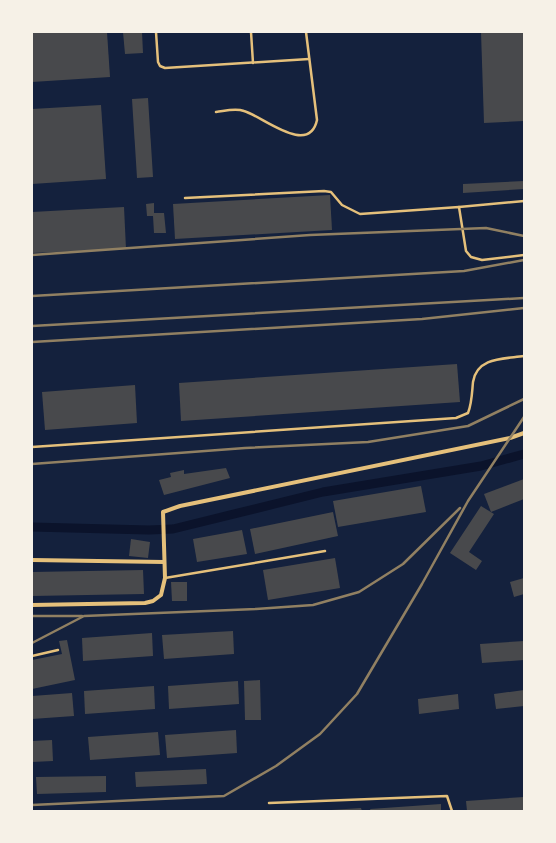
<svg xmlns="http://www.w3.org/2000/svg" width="556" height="843" viewBox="0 0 556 843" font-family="Arial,sans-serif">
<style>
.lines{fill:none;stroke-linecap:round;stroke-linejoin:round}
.canal{stroke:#0b132b;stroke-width:9}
.building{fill:#48494c}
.service{stroke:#e5c07b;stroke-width:2.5}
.minor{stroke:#e5c07b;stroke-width:4}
.rail{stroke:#918062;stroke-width:2.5}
</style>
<rect width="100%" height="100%" fill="#14213d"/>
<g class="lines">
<polyline class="canal" points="32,527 149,530 173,529 323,492 481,466 524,454"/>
</g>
<g class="building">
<polygon points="32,32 107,32 110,77 32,82"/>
<polygon points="123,32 142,32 143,53 125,54"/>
<polygon points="481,32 524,32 524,121 484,123"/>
<polygon points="148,98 153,177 137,178 132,99"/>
<polygon points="101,105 106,179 32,184 32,109"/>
<polygon points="524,181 524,189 463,193 463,184"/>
<polygon points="330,195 332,230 175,239 173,204"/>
<polygon points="154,203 154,213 164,213 166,233 154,233 153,216 147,216 146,204"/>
<polygon points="124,207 126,249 32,253 32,212"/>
<polygon points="457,364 460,402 181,421 179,383"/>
<polygon points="135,385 137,423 45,430 42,392"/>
<polygon points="226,468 230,478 164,495 159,480 171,477 170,473 184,470 184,474"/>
<polygon points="524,479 524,499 491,512 484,494"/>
<polygon points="421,486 426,512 338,527 333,501"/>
<polygon points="481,506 494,514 469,552 482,561 476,570 450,553"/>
<polygon points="333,512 338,536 255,554 250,529"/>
<polygon points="242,530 247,554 197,562 193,539"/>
<polygon points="131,539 150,542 148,558 129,556"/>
<polygon points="335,558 340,588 268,600 263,570"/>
<polygon points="143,570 144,594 32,596 32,572"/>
<polygon points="524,578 524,594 514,597 510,582"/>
<polygon points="171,582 187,582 187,601 172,601"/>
<polygon points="233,631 234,654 164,659 162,635"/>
<polygon points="152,633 153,656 83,661 82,638"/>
<polygon points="67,640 75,680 32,689 32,660 62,654 59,641"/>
<polygon points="524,641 524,660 482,663 480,644"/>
<polygon points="260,680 261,720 245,720 244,681"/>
<polygon points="238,681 239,704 169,709 168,686"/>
<polygon points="154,686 155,709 85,714 84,691"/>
<polygon points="524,690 524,706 496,709 494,694"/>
<polygon points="72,693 74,716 32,719 32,696"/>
<polygon points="458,694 459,709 419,714 418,699"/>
<polygon points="236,730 237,753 167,758 165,735"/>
<polygon points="158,732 160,755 90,760 88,737"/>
<polygon points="52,740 53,761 32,762 32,741"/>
<polygon points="206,769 207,784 136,787 135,772"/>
<polygon points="106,776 106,792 37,794 36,777"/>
<polygon points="524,797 524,811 467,811 466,801"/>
<polygon points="441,804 441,811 371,811 370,809"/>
<polygon points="361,808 362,811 331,811 331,810"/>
</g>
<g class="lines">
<g class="service">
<polyline points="156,32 158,62 160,66 165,68 309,59"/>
<polyline points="251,32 253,63"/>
<path d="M216,112C225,111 235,108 244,111C262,116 309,157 317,120L306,32"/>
<polyline points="185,198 324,191 331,192 342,205 360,214 459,207 466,251 471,257 482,260 524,255"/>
<polyline points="459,207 524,201"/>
<path d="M32,447L456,418L468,413C472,403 472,392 473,382C477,357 504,359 524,356"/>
<polyline points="165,578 325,551"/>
<polyline points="32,656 58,650"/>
<polyline points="269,803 447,796 452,811"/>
</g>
<g class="minor">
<polyline points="32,560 164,562"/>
<polyline points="32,605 145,603 153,601 161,595 165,578 163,512 180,506 510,438 524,433"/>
</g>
<g class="rail">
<polyline points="32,255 310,235 486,228 524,236"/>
<polyline points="32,296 464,271 524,260"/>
<polyline points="32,326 524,298"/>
<polyline points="32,342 422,319 524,308"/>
<polyline points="32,464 245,448 368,442 468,426 524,399"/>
<polyline points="32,616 82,616"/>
<polyline points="32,643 84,616 256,609 313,605 359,592 403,564 460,508"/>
<polyline points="32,805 224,796 276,766 320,734 357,694 422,584 468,501 524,417"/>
</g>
</g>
<rect width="556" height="843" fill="none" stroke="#f6f1e7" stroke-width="66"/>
</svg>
